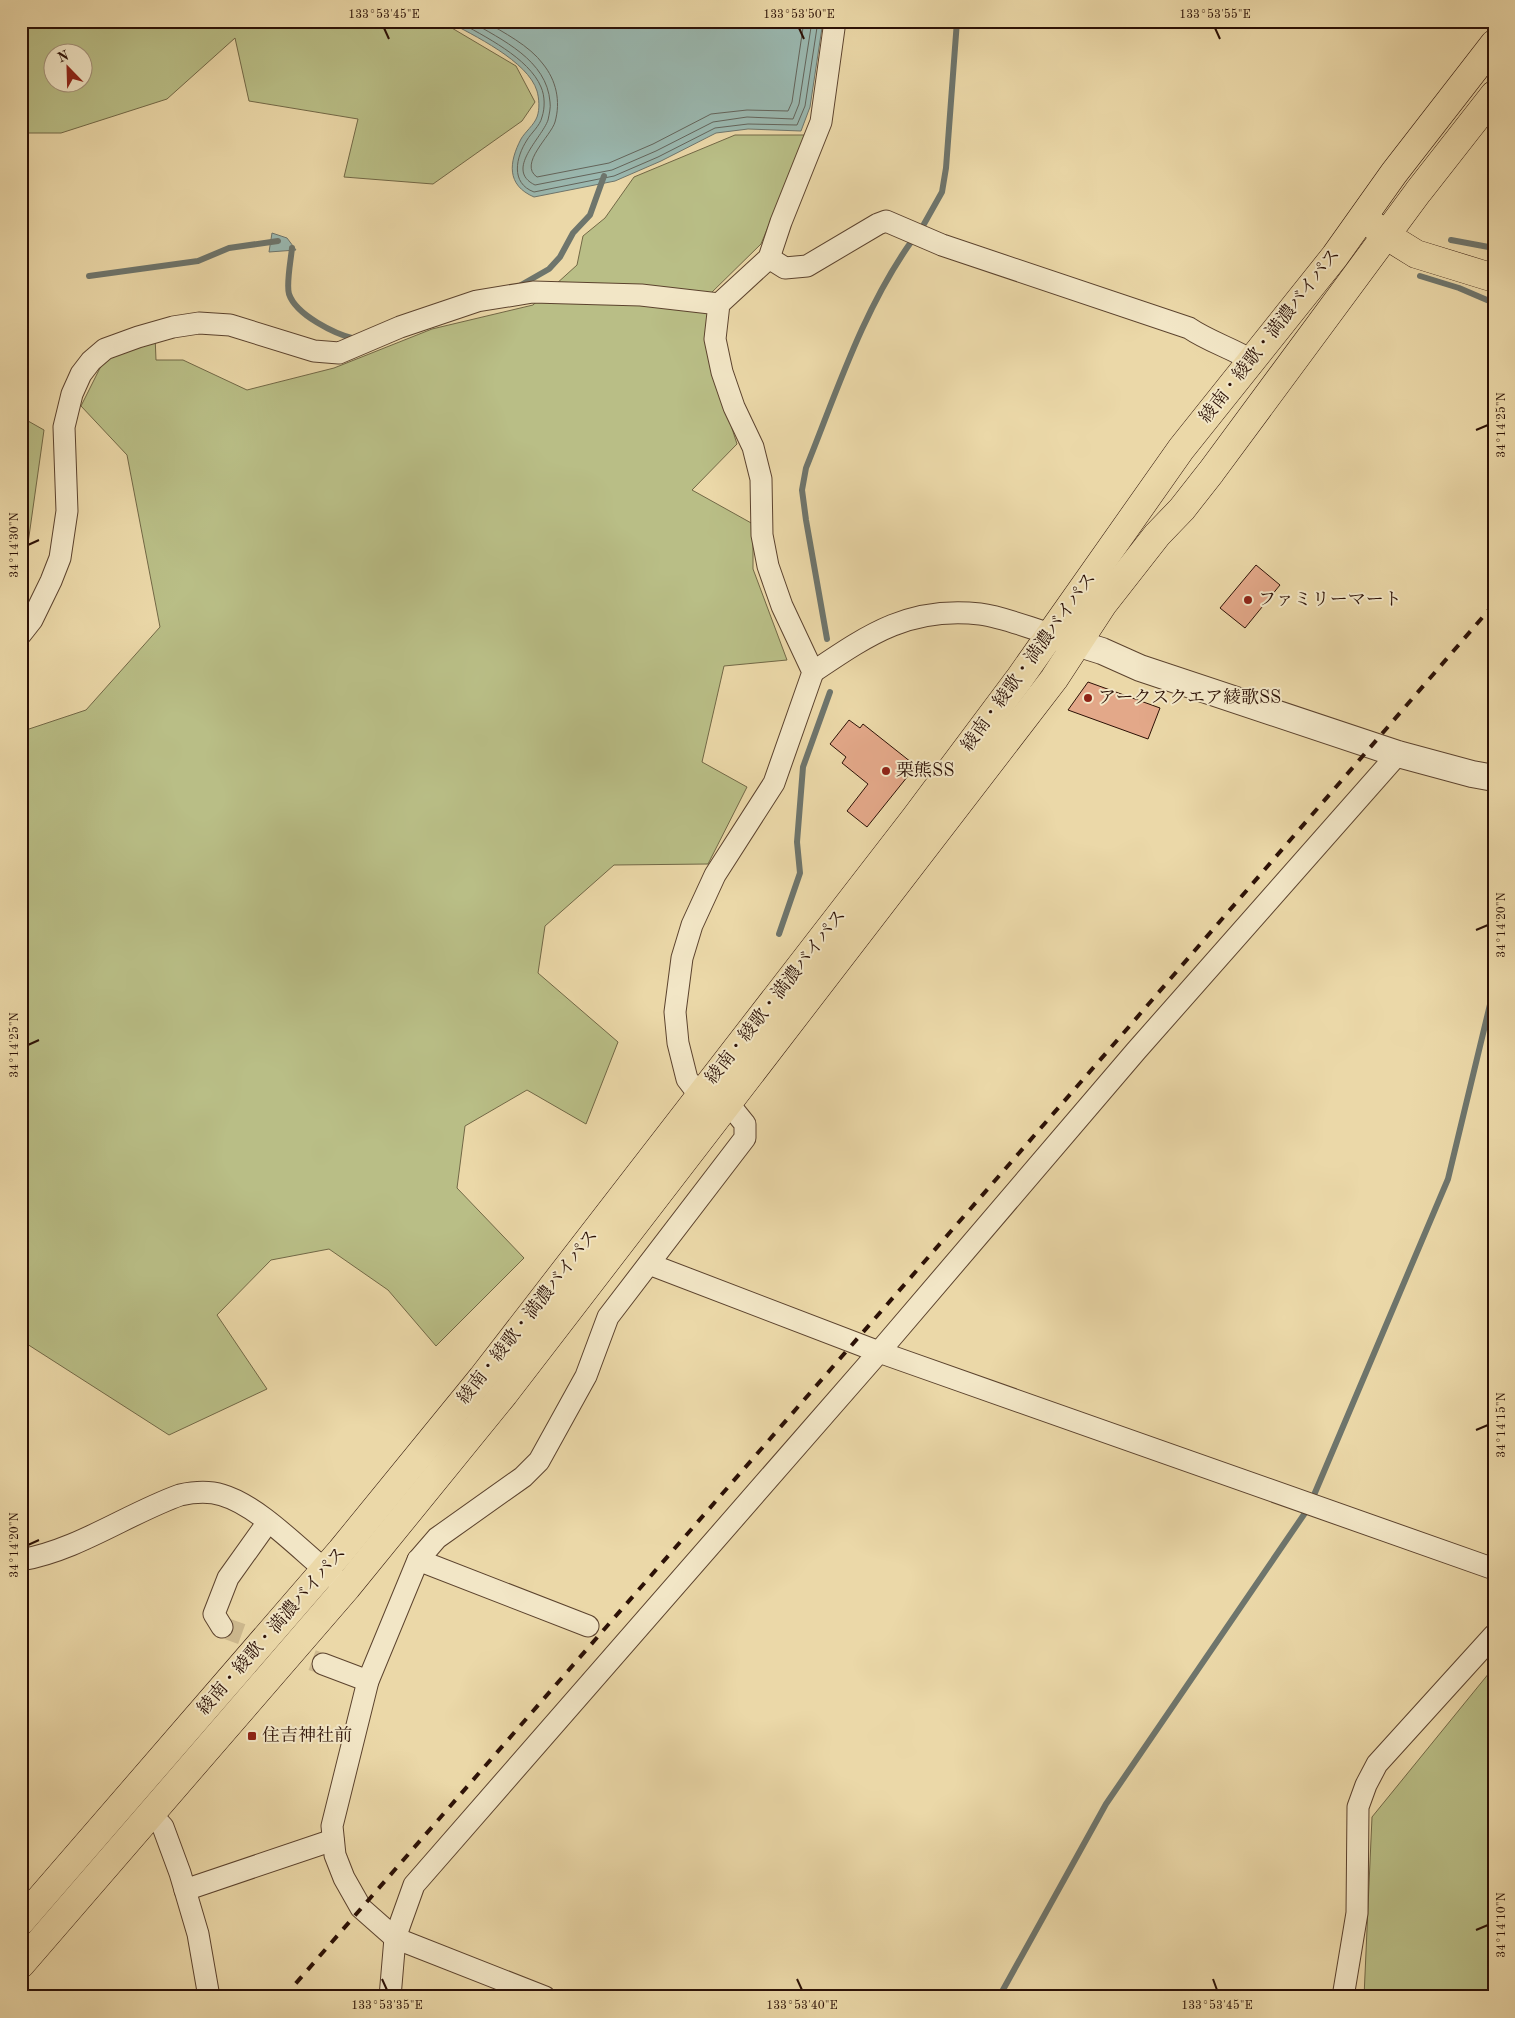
<svg xmlns="http://www.w3.org/2000/svg" width="1515" height="2018" viewBox="0 0 1515 2018" font-family="'Old Standard TT','Noto Serif JP',serif">
<style>
.green{fill:#b9be86;stroke:#726846;fill-rule:evenodd}
.water{fill:#9ab8b0;stroke:#6e756c}
.lines{fill:none;stroke-linecap:round;stroke-linejoin:round}
.shore{stroke:#63645b;stroke-width:1}
.stream{stroke:#6e756c;stroke-width:6}
.building{fill:#e3a889;stroke:#2c1106}
.minor-tunnel{stroke:#ceba90;stroke-width:21;stroke-dasharray:21 11;stroke-linecap:butt}
.minor-casing{stroke:#5c432e;stroke-width:23}
.tertiary-casing{stroke:#5c432e;stroke-width:28}
.trunk-casing{stroke:#2c1106;stroke-width:29}
.minor{stroke:#f2e6c6;stroke-width:21}
.tertiary{stroke:#f2e6c6;stroke-width:26}
.trunk{stroke:#ebd8a8;stroke-width:28}
.rail{stroke:#2c1106;stroke-width:4;stroke-dasharray:9 9;stroke-linecap:butt}
.ticks{fill:none;stroke:#2c1106;stroke-width:2}
.poi-dot{fill:#8f2418;stroke:#f2e6c6;stroke-width:2}
.labels{text-anchor:middle;dominant-baseline:central;stroke-width:4;stroke-linejoin:round;paint-order:stroke}
.street-label{font-size:18px;fill:#2c1106;stroke:#f2e6c6}
.poi-label{font-size:18px;fill:#2c1106;stroke:#f2e6c6;text-anchor:start}
.neatline{fill:none;stroke:#2c1106;stroke-width:2}
.ticks-label{font-size:12px;text-anchor:middle;fill:#2c1106}
</style>
<rect width="100%" height="100%" fill="#ebd8a8"/>
<filter id="stains"><feTurbulence type="fractalNoise" baseFrequency=".004" numOctaves="4"/><feColorMatrix values="0 0 0 0 .2 0 0 0 0 .09 0 0 0 0 .02 0 0 0 .5 -.17"/></filter>
<radialGradient id="worn" r=".72"><stop offset=".6" stop-color="#630" stop-opacity="0"/><stop offset="1" stop-color="#630" stop-opacity=".3"/></radialGradient>
<g class="green">
<path d="M21,21H440L516,66L535,102L522,121L433,184L344,177L358,119L249,101L235,38L167,99L61,133H21ZM52,52H82V82H52Z"/>
<polygon points="735,135 806,135 761,244 709,295 713,369 737,444 692,490 753,524 753,569 787,660 724,666 702,762 747,787 708,864 614,865 545,926 538,973 618,1042 586,1124 527,1090 465,1126 457,1188 524,1258 436,1346 388,1290 329,1249 271,1260 217,1315 267,1389 169,1435 27,1344 21,1345 21,726 29,729 86,710 160,627 127,455 81,406 104,360 155,335 156,360 183,360 247,390 334,368 432,329 533,305 577,265 583,236 605,218 634,177"/>
<polygon points="21,417 44,430 21,593"/>
<polygon points="1494,1667 1494,1997 1364,1997 1372,1817"/>
</g>
<g class="water">
<path d="M447,21H823L810,107L801,131L748,129L716,133L661,161L615,181L534,197C506,185 509,162 521,139C525,132 534,125 537,117C540,109 539,98 537,91C528,61 473,35 447,21Z"/>
<polygon points="272,233 287,238 296,250 269,252"/>
</g>
<g class="lines">
<g class="shore">
<path d="M457,21C484,36 529,58 541,87C545,96 545,108 542,117C540,126 531,133 527,140C516,157 510,183 534,192L614,176L658,157L715,128L748,124L797,125L805,106L818,21"/>
<path d="M470,21C502,40 547,60 550,102C551,107 549,115 548,120C542,138 504,170 535,185L612,170L656,151L713,122L747,117L793,119L799,104L812,21"/>
<path d="M484,21C503,32 530,46 543,64C556,80 561,101 555,122C551,136 518,164 537,177L609,163L653,144L711,114L747,110L788,111L792,102L804,21"/>
</g>
<g class="stream">
<polyline points="924,224 942,192 946,168 957,21"/>
<polyline points="1451,240 1494,248"/>
<path d="M292,248C291,259 286,284 289,294C296,315 335,334 355,339"/>
<polyline points="89,276 198,261 229,248 278,241"/>
<polyline points="1420,276 1459,288 1494,303"/>
<polyline points="521,285 549,269 560,257 573,233 590,215 604,176"/>
<path d="M827,639L806,520L802,490L806,468C837,391 863,310 911,242"/>
<polyline points="779,934 800,873 797,842 803,767 830,692"/>
<polyline points="1314,1495 1448,1179 1494,988"/>
<polyline points="999,1997 1106,1804 1305,1513"/>
</g>
</g>
<g class="building">
<polygon points="1256,565 1280,585 1245,628 1220,608"/>
<polygon points="1088,682 1160,708 1148,739 1068,710"/>
<polygon points="849,720 860,728 863,724 916,766 867,827 847,811 868,784 842,763 846,757 830,744"/>
</g>
<g class="lines">
<polyline class="minor-tunnel" points="222,1627 323,1664"/>
<defs>
<g id="minor">
<path d="M769,258L785,268L807,266L878,224L886,221L942,245L1189,328C1208,341 1231,348 1251,360"/>
<polyline points="21,634 32,620 51,581 60,558 67,511 64,427 72,394 81,374 91,361 105,349 138,337 173,327 199,323 230,325 314,351 339,353 400,327 477,301 533,292 641,295 719,304"/>
<path d="M813,672C868,635 909,606 980,614C1003,617 1027,627 1050,634"/>
<polyline points="700,1096 687,1079 678,1043 675,1012 682,958 692,925 715,875 774,783 813,672 782,606 768,566 762,535 761,479 753,447 734,407 722,372 715,339 719,304 769,258 781,222 821,122 835,21"/>
<polyline points="649,1264 879,1352 1494,1569"/>
<path d="M21,1560C78,1550 127,1514 180,1495C194,1492 209,1491 222,1495C260,1506 304,1554 336,1579"/>
<polyline points="418,1560 437,1538 523,1477 539,1461 586,1376 608,1317 745,1138 745,1124 728,1103"/>
<polyline points="222,1627 214,1614 228,1578 268,1522"/>
<polyline points="323,1664 368,1681"/>
<polyline points="150,1813 163,1827 180,1873 198,1934 209,1997"/>
<polyline points="185,1890 333,1840"/>
<polyline points="390,1997 395,1938 414,1885 879,1352 1136,1051 1398,754"/>
<polyline points="545,1997 395,1938 361,1908 344,1878 335,1855 332,1826 368,1681 418,1560 588,1626"/>
<polyline points="1343,1997 1357,1913 1358,1807 1366,1785 1377,1764 1494,1635"/>
</g>
<polyline id="tertiary" points="1057,637 1102,651 1140,668 1398,754 1472,774 1494,778"/>
<g id="trunk">
<polyline points="1373,225 1387,236 1416,254 1494,278"/>
<polyline points="21,1921 341,1551 482,1378 915,818 1019,679 1181,449 1335,256 1394,173 1494,44"/>
<polyline points="21,1964 347,1587 504,1394 1054,679 1103,604 1157,535 1182,509 1211,472 1418,192 1494,95"/>
</g>
</defs>
<use href="#minor" class="minor-casing"/>
<use href="#tertiary" class="tertiary-casing"/>
<use href="#trunk" class="trunk-casing"/>
<use href="#minor" class="minor"/>
<use href="#tertiary" class="tertiary"/>
<use href="#trunk" class="trunk"/>
<polyline class="rail" points="284,1997 1127,1029 1494,604"/>
</g>
<path class="ticks" d="M384,28L389,39M799,28L804,39M1215,28L1220,39M1476,430L1488,425M28,545L39,540M1476,930L1488,925M28,1045L39,1040M1476,1430L1488,1425M28,1545L39,1540M1476,1930L1488,1925M382,1979L387,1990M797,1979L802,1990M1213,1979L1217,1990"/>
<g class="poi-dot">
<circle cx="1248" cy="600" r="5"/>
<circle cx="1088" cy="698" r="5"/>
<circle cx="886" cy="771" r="5"/>
<rect x="247" y="1731" width="10" height="10" rx="2.5"/>
</g>
<g class="labels">
<g class="street-label">
<text transform="translate(1270 336) rotate(-52)">綾南・綾歌・満濃バイパス</text>
<text transform="translate(1029 662) rotate(-54)">綾南・綾歌・満濃バイパス</text>
<text transform="translate(776 997) rotate(-52)">綾南・綾歌・満濃バイパス</text>
<text transform="translate(528 1317) rotate(-52)">綾南・綾歌・満濃バイパス</text>
<text transform="translate(272 1631) rotate(-49)">綾南・綾歌・満濃バイパス</text>
</g>
<g class="poi-label">
<text x="1258" y="600">ファミリーマート</text>
<text x="1098" y="698">アークスクエア綾歌SS</text>
<text x="896" y="771">栗熊SS</text>
<text x="262" y="1736">住吉神社前</text>
</g>
</g>
<rect width="1515" height="2018" fill="none" stroke="#ebd8a8" stroke-width="55"/>
<g transform="translate(68 68) rotate(337)"><circle r="24" fill="#f2e6c6" stroke="#a39179"/>
<path d="M0-4L9 19L0 12L-9 19Z" fill="#8f2418"/>
<text y="-8" font-size="14" font-weight="bold" text-anchor="middle" fill="#2c1106">N</text>
</g>
<rect x="28" y="28" width="1460" height="1962" class="neatline"/>
<g class="ticks-label">
<text x="384" y="18">133°53'45"E</text>
<text x="799" y="18">133°53'50"E</text>
<text x="1215" y="18">133°53'55"E</text>
<text transform="translate(1501 425) rotate(-90)" y="4">34°14'25"N</text>
<text transform="translate(14 545) rotate(-90)" y="4">34°14'30"N</text>
<text transform="translate(1501 925) rotate(-90)" y="4">34°14'20"N</text>
<text transform="translate(14 1045) rotate(-90)" y="4">34°14'25"N</text>
<text transform="translate(1501 1425) rotate(-90)" y="4">34°14'15"N</text>
<text transform="translate(14 1545) rotate(-90)" y="4">34°14'20"N</text>
<text transform="translate(1501 1925) rotate(-90)" y="4">34°14'10"N</text>
<text x="387" y="2009">133°53'35"E</text>
<text x="802" y="2009">133°53'40"E</text>
<text x="1217" y="2009">133°53'45"E</text>
</g>
<rect width="100%" height="100%" filter="url(#stains)"/>
<rect width="100%" height="100%" fill="url(#worn)"/>
</svg>
